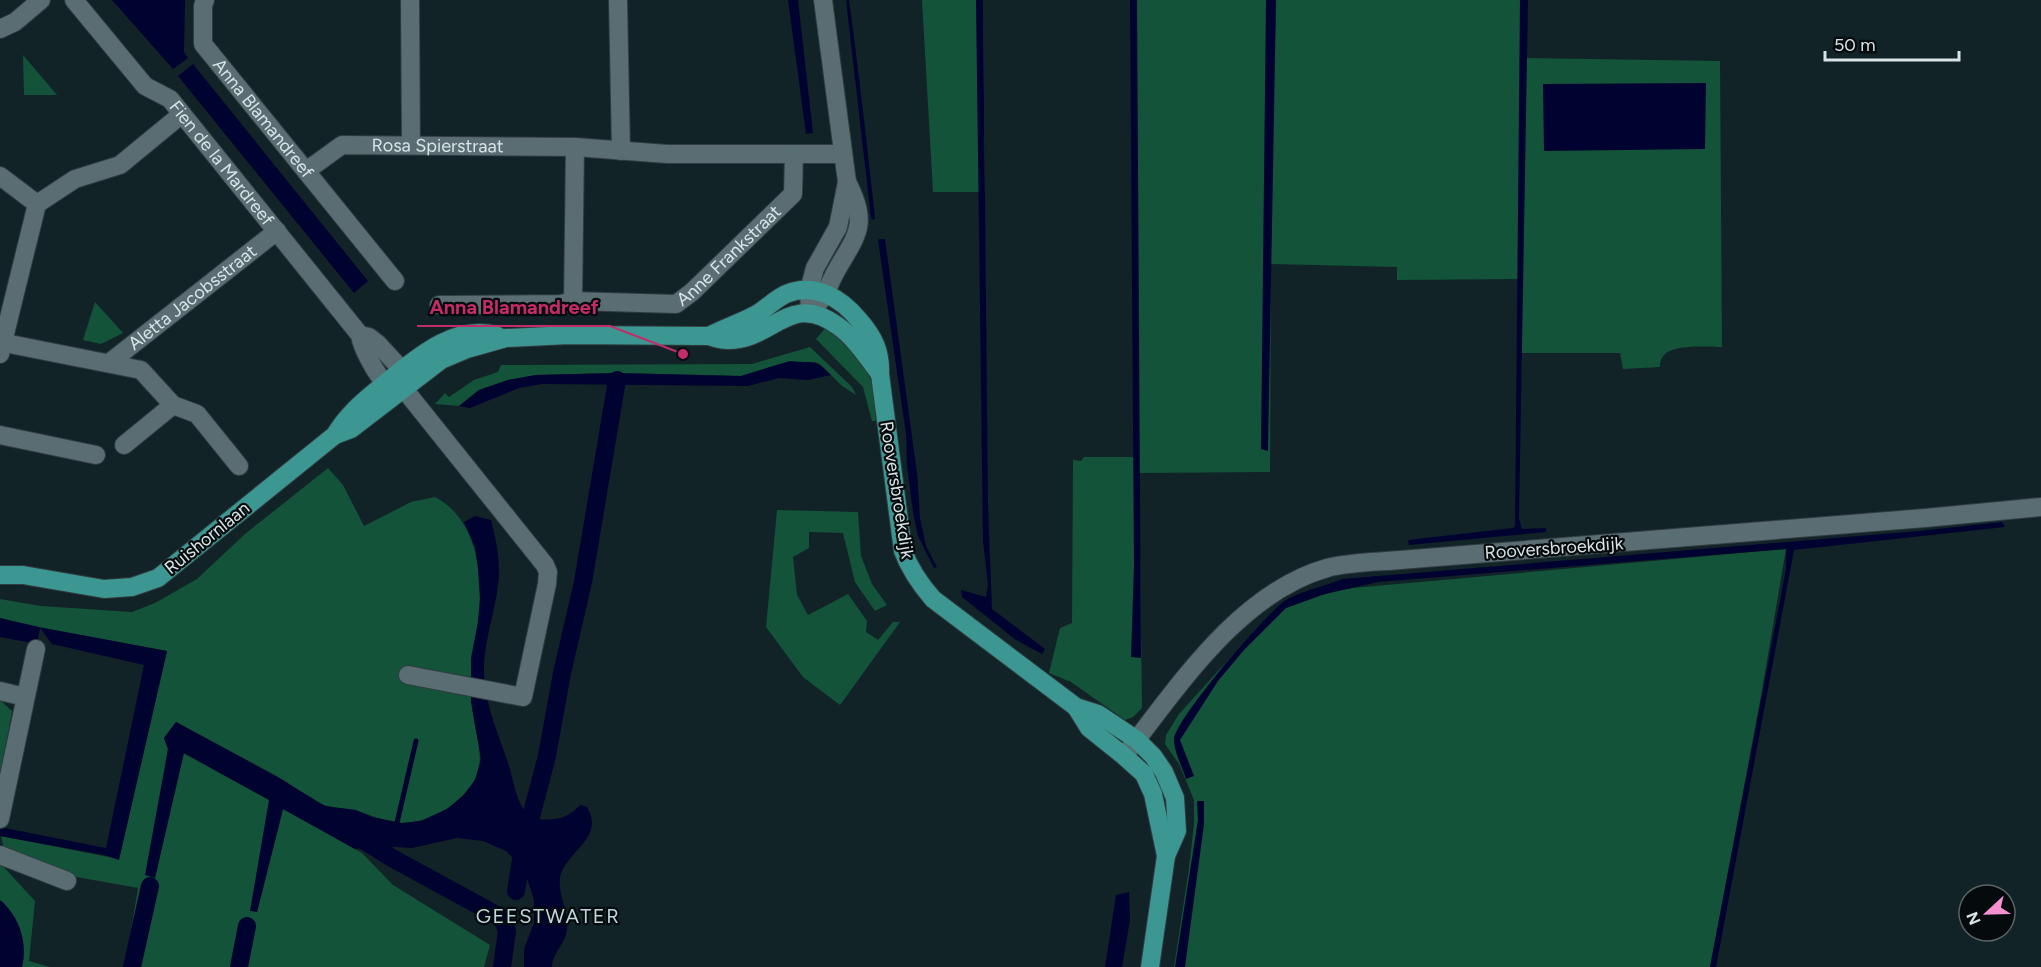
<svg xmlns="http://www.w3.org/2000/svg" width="2041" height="967" viewBox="0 0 2041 967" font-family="Figtree,sans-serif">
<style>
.green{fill:#135339}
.water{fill:#00032f}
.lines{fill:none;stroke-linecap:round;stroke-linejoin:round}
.stream{stroke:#00032f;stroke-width:5}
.canal{stroke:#00032f;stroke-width:18}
.minor-casing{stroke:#303c3f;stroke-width:20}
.major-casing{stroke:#303c3f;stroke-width:20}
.minor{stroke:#596d72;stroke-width:18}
.major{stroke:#3c9793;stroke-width:18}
.labels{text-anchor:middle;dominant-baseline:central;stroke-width:4.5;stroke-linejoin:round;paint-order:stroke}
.street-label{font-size:18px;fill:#d8e4e6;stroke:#050b0d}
.neighbourhood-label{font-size:20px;letter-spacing:1.5px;fill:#bed5da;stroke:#050b0d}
.leader{fill:none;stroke:#c42c69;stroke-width:2}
.callout-dot{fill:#c42c69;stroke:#050b0d;stroke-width:2}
.callout-label{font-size:20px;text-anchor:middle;font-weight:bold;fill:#c42c69;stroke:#050b0d;stroke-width:4.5;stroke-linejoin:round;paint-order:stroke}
</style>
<rect width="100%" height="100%" fill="#112327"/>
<g class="green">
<polygon points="922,0 983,0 985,192 933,192"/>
<path d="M1135,0H1273V116L1276,0H1521L1526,58L1720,61L1722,347C1708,347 1669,343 1662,358C1660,361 1660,364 1660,367L1623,369L1620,353H1522V279L1397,280V267L1271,264L1270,472L1139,473L1142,708L1133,717L1125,720L1071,682L1049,673L1060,628L1072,623L1073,460L1081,461L1084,457H1138Z"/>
<polygon points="23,55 57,95 24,95"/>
<polygon points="95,302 123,333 101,344 83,340"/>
<path d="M826,327C848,338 867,363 873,387C875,397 875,410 876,421H872L863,387L816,339Z"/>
<polygon points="810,347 852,387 856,395 842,386 820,364 815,362 807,363 790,361 741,376 616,373 536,375 508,380 479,390 459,406 435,404 445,393 449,397 474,380 498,372 501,365 752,364"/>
<path d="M328,468L343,485L364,526L411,502L435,497C478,520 484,576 478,621C476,639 471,656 471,675C471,690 471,705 474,720C482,760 487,776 452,805C439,815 419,823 402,823C387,822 372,816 358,811C348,808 337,809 327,806C312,802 294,786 280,778C246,759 211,741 176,722L164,738L168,749L155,878L183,753L269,800L257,912L283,809L362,853L393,885L490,945L484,967H125L138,888L71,876L5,853L1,836L119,859L167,651L28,626L0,618V599L41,606L132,612L155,603L197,579L245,534Z"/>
<polygon points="777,510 858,512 861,556 872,584 887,605 875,611 855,582 843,533 809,532 809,548 793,557 797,595 808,615 848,594 867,621 866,632 878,640 893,622 900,622 840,705 803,677 766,627"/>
<polygon points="1786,549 1761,696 1710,967 1174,967 1189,868 1194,823 1194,800 1179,764 1165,744 1166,735 1179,714 1259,626 1286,608 1334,591 1353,588"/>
<polygon points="0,700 12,711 0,778"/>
<path d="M0,863L35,901L29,961L50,967H22C28,944 18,915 0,900Z"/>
</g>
<g class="water">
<polygon points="112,0 185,0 184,52 188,58 173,69"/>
<polygon points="788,0 798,0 813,133 806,134"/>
<path d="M846,0H849C859,73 867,145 875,218L873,220L871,218Z"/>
<polygon points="976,0 983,0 988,506 992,609 1045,649 1042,654 1016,640 962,597 961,590 986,597 988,585 983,541"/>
<polygon points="1130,0 1137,0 1141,658 1131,657 1134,565"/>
<polygon points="1266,0 1276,0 1268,451 1261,449"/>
<polygon points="1520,0 1528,0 1519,519 1522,529 1546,528 1546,532 1409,545 1408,540 1513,528 1515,526"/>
<polygon points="193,64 368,281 354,293 178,76"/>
<polygon points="1706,83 1705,149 1544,151 1543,84"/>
<polygon points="880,239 885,239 917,473 920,518 926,546 937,567 934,568 918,536 913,512 907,466 906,434 880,254 878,240"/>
<path d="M790,361C813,364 813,357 831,375L808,380L779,378L748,386L542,384L519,388L470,408L459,406L479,390L508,380L536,375L616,373L741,376Z"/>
<path d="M475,516L491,520C495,536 499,552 499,570C499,603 484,636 484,670C484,703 498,732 508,763C515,784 515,801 530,818C550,821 566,821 580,805L587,807C604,836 573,848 562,871C554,889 569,909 567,929C566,944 552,953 552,967H524V949L534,923V900L526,875L515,860L506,851L483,841L457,838L412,848L383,846L355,849L283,809L257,912L250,911L269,800L184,753L155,878L145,875L168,749L164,738L176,722L279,778L325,806L356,810L372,817L402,823L421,821L447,809L463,796L475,780L481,759L471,702V658L478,622L480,599L478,569L475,547L464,522Z"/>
<path d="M2002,522L2005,527L1794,550L1716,967H1710L1786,569V549L1378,582L1321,595L1286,608L1244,650L1218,681L1180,740L1194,776L1186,779C1183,769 1173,749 1174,739C1177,717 1266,613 1286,600C1299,592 1328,585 1342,579L1919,531Z"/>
<polygon points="0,618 39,627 167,651 119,860 104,855 0,836 0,827 106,848 144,665 52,644 40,628 37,644 0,637"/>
<polygon points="1197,801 1204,801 1204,824 1185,967 1175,967 1198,820"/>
<polygon points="1129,892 1130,920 1122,967 1105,967 1116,895"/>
<path d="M0,900C19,916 28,942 22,967H0Z"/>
</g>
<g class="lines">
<g class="stream">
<polyline points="396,827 416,741"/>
<polyline points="387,855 391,844"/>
</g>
<g class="canal">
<polyline points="352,833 392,858 502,918 507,931 502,967"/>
<polyline points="516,891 523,847 547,756 562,673 583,582 617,380"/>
<polyline points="132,967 150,886"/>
<polyline points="239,967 247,926"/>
</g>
<defs>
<g id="minor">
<path id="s1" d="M74,0L145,86L170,99L360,335C361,346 377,377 386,383C390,386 397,387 401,388"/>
<path id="s2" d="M205,0L203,6V44L395,281"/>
<polyline points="410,0 411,145"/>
<polyline points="618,0 621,151"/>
<polyline points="0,29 15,22 41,0"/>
<path id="s3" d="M306,171L342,145L575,147L667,154H843"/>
<polyline points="0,176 37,204"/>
<polyline points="573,301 575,147"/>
<path id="s4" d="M439,305L561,304L573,301L676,304L692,292L793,194L794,154"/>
<path d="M817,305C828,292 828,286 835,273C856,235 870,226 847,182"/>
<polyline points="810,312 809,290 815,268 838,227 847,182 823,0"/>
<polyline points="360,335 369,337 378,344 401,369 404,389 545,565 548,572 547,584 523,697 408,675"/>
<polyline points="0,342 141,370 173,405 197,414 239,466"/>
<polyline points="0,354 37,204 75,179 120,165 182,114"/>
<path id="s5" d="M109,363L277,231"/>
<polyline points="0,435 96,455"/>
<polyline points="124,445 173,405"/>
<polyline points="0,691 25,697"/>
<path d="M1124,756C1178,687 1239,593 1327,568C1348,562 1378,562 1400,560L1925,518L2041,507"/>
<polyline points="0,819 36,649"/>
<polyline points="0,855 67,881"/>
</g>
<g id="major">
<path d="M709,336C724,328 740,323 755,315C766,309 775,299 786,294C815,282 841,298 859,320C874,337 881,352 880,374L903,551C910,570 920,584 933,599L1076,707L1098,714L1137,740L1153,756L1164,772L1175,798L1177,831L1166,856L1150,967"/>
<path d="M335,435L351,429L441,360L467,349L506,338L569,335L709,336C714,338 721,340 727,340C773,341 790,290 838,326C855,338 867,357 880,374"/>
<path d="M0,575H23L104,589L132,587L158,578L335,435C348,413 364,401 383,385C414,360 455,322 498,336"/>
<polyline points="1076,707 1089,728 1124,756 1144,774 1153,794 1166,856"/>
</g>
</defs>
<use href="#minor" class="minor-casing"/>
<use href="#major" class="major-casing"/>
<use href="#minor" class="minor"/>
<use href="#major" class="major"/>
</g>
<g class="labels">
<g class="street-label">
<text stroke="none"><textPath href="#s2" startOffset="140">Anna Blamandreef</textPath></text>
<text stroke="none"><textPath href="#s3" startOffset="140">Rosa Spierstraat</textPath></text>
<text stroke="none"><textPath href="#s1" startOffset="222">Fien de la Mardreef</textPath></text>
<text stroke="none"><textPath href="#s4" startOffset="309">Anne Frankstraat</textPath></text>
<text stroke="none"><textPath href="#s5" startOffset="106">Aletta Jacobsstraat</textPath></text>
<text transform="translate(897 490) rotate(81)">Rooversbroekdijk</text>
<text transform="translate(207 538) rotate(-39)">Ruishornlaan</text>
<text transform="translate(1554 548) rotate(-4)">Rooversbroekdijk</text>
</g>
<g class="neighbourhood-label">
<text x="548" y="916">GEESTWATER</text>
</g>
</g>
<path class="leader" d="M683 354L610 326H417"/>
<circle class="callout-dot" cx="683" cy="354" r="6"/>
<g class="callout-label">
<text x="514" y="314">Anna Blamandreef</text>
</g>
<g transform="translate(1987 913) rotate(248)"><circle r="28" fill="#050b0d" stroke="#596264" stroke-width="1.5"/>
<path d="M0-4.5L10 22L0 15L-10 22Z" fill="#f591d2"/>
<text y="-9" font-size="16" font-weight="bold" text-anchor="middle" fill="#d8e4e6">N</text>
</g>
<path d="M1825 51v9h134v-9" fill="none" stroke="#d8e4e6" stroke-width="3"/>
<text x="1834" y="51" font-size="18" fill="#d8e4e6" stroke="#050b0d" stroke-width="4.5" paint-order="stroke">50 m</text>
</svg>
